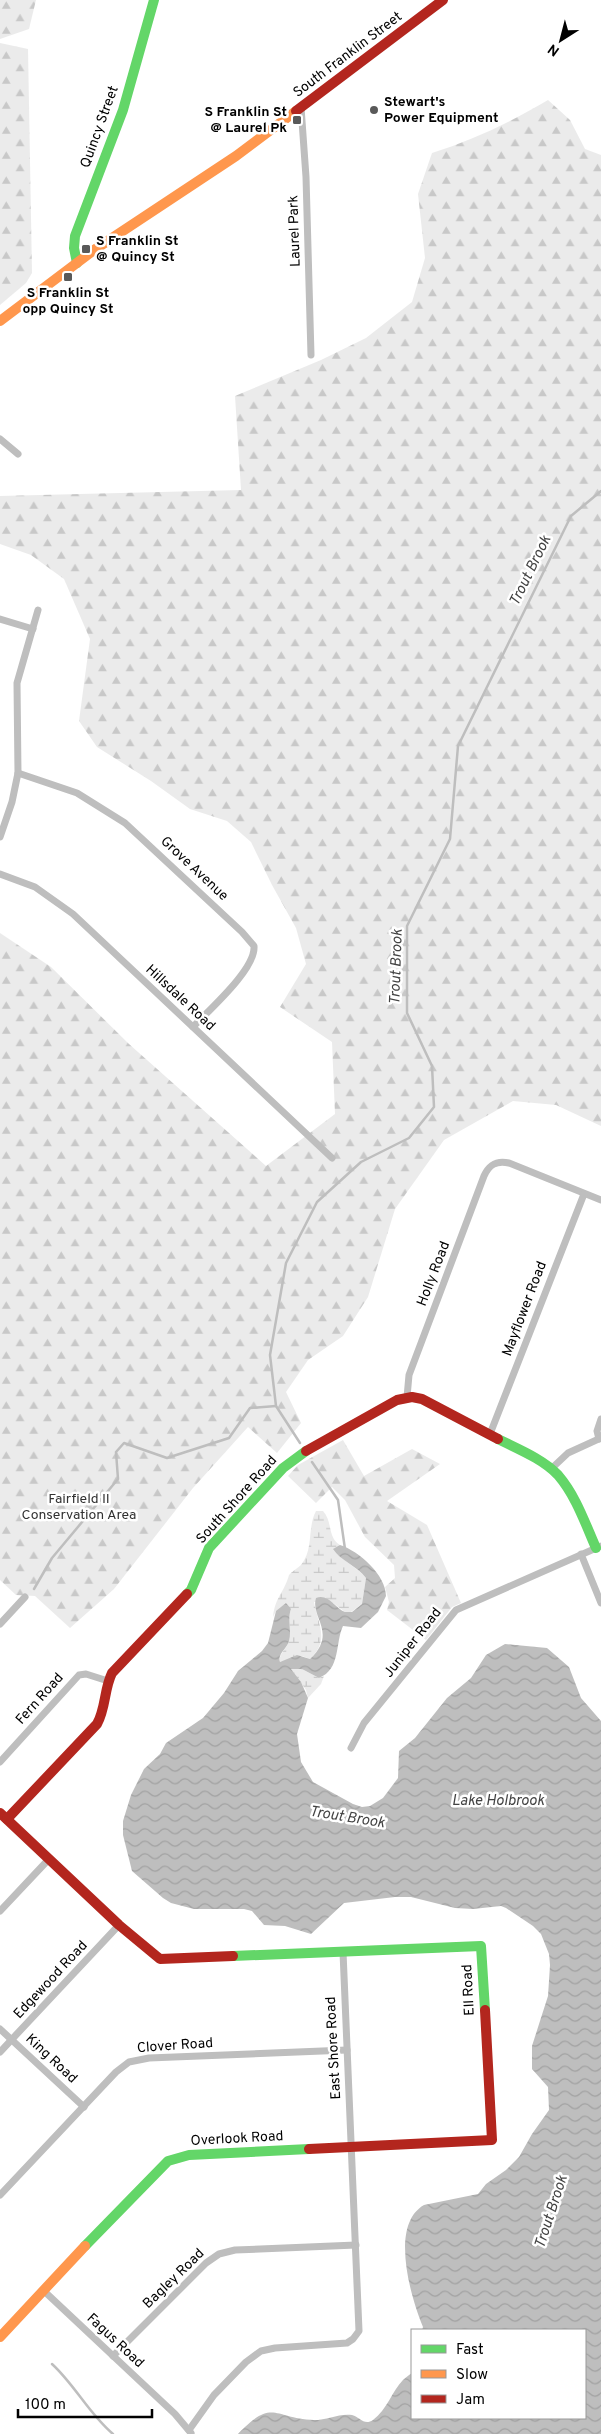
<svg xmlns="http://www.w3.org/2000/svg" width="601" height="2434" viewBox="0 0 601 2434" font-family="Overpass,sans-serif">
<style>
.forest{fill:url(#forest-firs)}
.wetland{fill:url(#wetland-marsh)}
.water{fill:url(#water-waves)}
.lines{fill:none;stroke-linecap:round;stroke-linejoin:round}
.stream{stroke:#bebebe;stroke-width:2.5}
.street{stroke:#bebebe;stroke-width:7}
.fast{stroke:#63d668;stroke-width:10}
.slow{stroke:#ff974d;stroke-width:10}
.jam{stroke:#b3261e;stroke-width:10}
.poi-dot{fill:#595959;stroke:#fff;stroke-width:2}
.labels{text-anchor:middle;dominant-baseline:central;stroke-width:5;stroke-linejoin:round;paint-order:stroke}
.street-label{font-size:14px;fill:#000;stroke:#fff}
.poi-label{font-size:14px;font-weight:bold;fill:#000;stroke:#fff;text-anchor:start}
.park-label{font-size:14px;fill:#323232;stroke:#fff}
.water-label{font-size:15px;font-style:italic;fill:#434343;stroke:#fff}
</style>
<defs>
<pattern id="forest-firs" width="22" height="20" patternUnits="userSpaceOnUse" patternTransform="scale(1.25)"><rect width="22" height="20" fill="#ebebeb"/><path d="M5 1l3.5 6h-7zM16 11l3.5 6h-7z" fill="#c8c8c8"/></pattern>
<pattern id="wetland-marsh" width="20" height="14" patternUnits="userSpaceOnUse" patternTransform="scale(1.25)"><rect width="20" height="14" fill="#ebebeb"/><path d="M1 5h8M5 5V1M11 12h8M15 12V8" fill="none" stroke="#c8c8c8"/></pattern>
<pattern id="water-waves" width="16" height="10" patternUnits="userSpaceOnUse" patternTransform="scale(1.25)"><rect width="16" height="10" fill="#bebebe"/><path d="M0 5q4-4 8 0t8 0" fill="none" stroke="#a2a2a2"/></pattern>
</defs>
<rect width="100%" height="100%" fill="#fff"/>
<g class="forest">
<polygon points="0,0 36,0 29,29 0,39"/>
<polygon points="0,43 28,49 32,273 26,283 0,305"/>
<path d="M548,100L570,120L585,149L601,155V1126L556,1105L513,1101L444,1140L395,1209L368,1297L343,1336L308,1360L286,1392L301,1423L277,1453L248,1427L193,1488L114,1589L70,1628L35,1596L16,1595L0,1580V933L51,967L129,1044L266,1166L335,1114L332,1042L280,1007L306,964L296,928L272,885L251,842L227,821L190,809L151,781L97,747L79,721L90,639L64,579L31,555L0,544V496L241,490L235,396L321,360L366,338L412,302L425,258L418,194L432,153C473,140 511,122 548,100Z"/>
<polygon points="343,1440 364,1476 412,1449 440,1464 387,1501 427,1525 461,1603 452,1607 426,1640 387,1610 389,1602 385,1587 395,1578 394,1565 365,1537 345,1500 332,1487 316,1503 288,1476 298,1465"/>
</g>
<g class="wetland">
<path d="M316,1511H323C333,1522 327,1537 340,1545L334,1549C342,1561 357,1567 366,1578L362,1604L351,1612H345L333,1603L314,1602C318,1624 330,1640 310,1659L302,1656L280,1662C278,1654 287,1649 289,1641C292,1630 287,1620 291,1609L276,1611L273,1617C275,1597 284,1593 289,1575C292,1571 298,1568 301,1565C314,1549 307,1528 316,1511Z"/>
<polygon points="295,1668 302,1669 319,1678 324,1676 321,1684 308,1698 306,1690 291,1669"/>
</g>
<path class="water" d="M340,1545C359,1551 386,1575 386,1596L378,1612L361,1628L343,1626C335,1643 341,1669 319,1678L302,1669H291L301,1682L308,1698L297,1734L301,1762L313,1782L353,1804L362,1807L370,1806L383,1798L398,1778L399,1751L415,1738L447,1698L471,1678L486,1655L505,1644L547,1648L569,1667L581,1698L601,1721V2434H238C273,2397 274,2419 314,2420C327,2420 340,2413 352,2415C360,2417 364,2426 373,2420C387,2410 392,2391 403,2380C406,2377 409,2375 412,2373V2418H585V2330H422L423,2327C411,2298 389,2225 424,2205L478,2194L486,2184L506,2170L519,2157L532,2134L549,2110L548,2087L532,2069V2046L548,1996L550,1965L549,1954L541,1934L533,1926L506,1908L501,1906L473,1909L455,1908L411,1897H395L344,1903L311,1934L285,1926L264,1925L252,1911L244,1909H194L171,1903L163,1898L132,1871L123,1835V1821L131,1795L144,1769L160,1754L166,1743L203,1718L224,1693L238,1671L262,1651L268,1643L276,1611L286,1603L291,1609C287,1620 292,1630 289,1641C287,1649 277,1654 280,1662L297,1655L310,1659C338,1633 310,1617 316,1598C328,1593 335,1608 345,1612H352L362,1604L366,1578C357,1566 341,1561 333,1549Z"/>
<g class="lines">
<g class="stream">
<polyline points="300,1443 276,1406 270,1355 286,1263 317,1202 361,1162 409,1138 434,1107 432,1066 407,1013 407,926 450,839 458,746 571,516 601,491"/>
<polyline points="312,1462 338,1500 345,1549"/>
<polyline points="34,1589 52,1558 118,1479 116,1452 124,1443 167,1458 229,1438 250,1408 276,1406"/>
<path d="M52,2364C75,2385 89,2414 113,2434"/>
</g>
<g class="street">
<polyline points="301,107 306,177 311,355"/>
<polyline points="0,439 18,454"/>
<polyline points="0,619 33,629"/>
<path d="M18,773L77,793L125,823L242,932L254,946C256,969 209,1010 193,1027"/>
<polyline points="0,837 12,802 18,773 17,683 38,610"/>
<polyline points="0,874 35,887 73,914 332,1158"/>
<path d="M407,1397L409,1375L484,1176C489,1165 496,1160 509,1163L601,1200"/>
<polyline points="490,1434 584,1194"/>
<polyline points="599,1439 597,1431 601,1419"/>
<polyline points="551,1469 568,1453 601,1438"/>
<polyline points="581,1554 601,1603"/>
<polyline points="0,1624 25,1597"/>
<polyline points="351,1748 364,1723 456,1610 601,1546"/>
<polyline points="0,1762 79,1675 86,1674 108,1681"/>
<polyline points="0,1911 49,1859"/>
<polyline points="0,2029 84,2107"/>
<polyline points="0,2052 119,1925"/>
<polyline points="0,2195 116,2072 129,2062 149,2058 347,2050"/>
<polyline points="44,2291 175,2414 191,2433"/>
<polyline points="113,2356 206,2263 219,2254 235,2250 356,2245"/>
<polyline points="189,2430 214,2395 246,2362 261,2351 275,2348 347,2343 353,2339 359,2331 343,1952"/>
</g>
<g class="fast">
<polyline points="77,263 74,248 75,236 123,110 154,0"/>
<path d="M498,1439C518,1449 543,1459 558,1475C576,1496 585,1523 596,1548"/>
<polyline points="187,1594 191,1590 209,1548 283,1468 306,1451"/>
<polyline points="233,1956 481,1946 485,2010"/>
<polyline points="85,2246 168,2161 189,2155 309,2149"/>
</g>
<g class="slow">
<polyline points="0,321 94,250 236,156 296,111"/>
<polyline points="0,2337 85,2246"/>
</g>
<g class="jam">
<polyline points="296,111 443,0"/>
<polyline points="306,1451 397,1400 412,1397 422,1399 498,1439"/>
<polyline points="0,1813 119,1925 160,1959 233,1956"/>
<path d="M7,1819L97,1724C106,1708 104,1689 112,1673L187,1594"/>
<polyline points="309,2149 492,2140 485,2010"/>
</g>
</g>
<g class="poi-dot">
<circle cx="374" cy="110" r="5"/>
<rect x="292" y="115" width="10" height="10" rx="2.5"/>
<rect x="81" y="244" width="10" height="10" rx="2.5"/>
<rect x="63" y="272" width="10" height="10" rx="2.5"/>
</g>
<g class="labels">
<g class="street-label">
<text transform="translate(348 55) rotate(-37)">South Franklin Street</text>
<text transform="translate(100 127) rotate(-70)">Quincy Street</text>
<text transform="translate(295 231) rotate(-92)">Laurel Park</text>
<text transform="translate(194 869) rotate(43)">Grove Avenue</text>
<text transform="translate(180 998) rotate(43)">Hillsdale Road</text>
<text transform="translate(434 1274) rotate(-69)">Holly Road</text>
<text transform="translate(525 1309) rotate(-69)">Mayflower Road</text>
<text transform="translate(237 1500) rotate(-48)">South Shore Road</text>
<text transform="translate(413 1643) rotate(-52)">Juniper Road</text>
<text transform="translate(40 1699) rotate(-48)">Fern Road</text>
<text transform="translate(51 1980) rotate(-47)">Edgewood Road</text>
<text transform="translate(469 1990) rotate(-93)">Ell Road</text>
<text transform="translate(175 2046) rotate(-4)">Clover Road</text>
<text transform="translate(334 2048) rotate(-93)">East Shore Road</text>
<text transform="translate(51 2059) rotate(43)">King Road</text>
<text transform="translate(237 2139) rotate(-3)">Overlook Road</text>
<text transform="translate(174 2279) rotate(-44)">Bagley Road</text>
<text transform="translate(115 2341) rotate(43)">Fagus Road</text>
</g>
<g class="poi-label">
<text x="384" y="102">Stewart's<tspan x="384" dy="16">Power Equipment</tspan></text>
<text x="287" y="112" text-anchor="end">S Franklin St<tspan x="287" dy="16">@ Laurel Pk</tspan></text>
<text x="96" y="241">S Franklin St<tspan x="96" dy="16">@ Quincy St</tspan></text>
<text x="68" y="293" text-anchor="middle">S Franklin St<tspan x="68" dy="16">opp Quincy St</tspan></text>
</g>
<g class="park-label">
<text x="79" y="1499">Fairfield II<tspan x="79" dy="16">Conservation Area</tspan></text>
</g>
<g class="water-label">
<text transform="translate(531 571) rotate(-64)">Trout Brook</text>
<text transform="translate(397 967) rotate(-88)">Trout Brook</text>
<text x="498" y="1801">Lake Holbrook</text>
<text transform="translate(347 1818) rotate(9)">Trout Brook</text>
<text transform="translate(552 2212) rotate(-72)">Trout Brook</text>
</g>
</g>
<rect x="411" y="2329" width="175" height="90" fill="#ffffff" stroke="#999999"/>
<rect x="421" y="2345" width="25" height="8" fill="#63d668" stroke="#999999"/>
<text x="456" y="2354" font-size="15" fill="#000000">Fast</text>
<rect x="421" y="2370" width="25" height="8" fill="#ff974d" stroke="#999999"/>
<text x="456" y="2379" font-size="15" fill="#000000">Slow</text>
<rect x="421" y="2395" width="25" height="8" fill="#b3261e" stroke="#999999"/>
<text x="456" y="2404" font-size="15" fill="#000000">Jam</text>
<g transform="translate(561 40) rotate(216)" stroke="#ffffff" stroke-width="4" paint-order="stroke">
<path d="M0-4L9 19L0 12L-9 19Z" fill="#000000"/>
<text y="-8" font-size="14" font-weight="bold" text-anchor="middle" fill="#000000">N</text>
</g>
<path d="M18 2409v8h134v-8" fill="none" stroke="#000000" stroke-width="2.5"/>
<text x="25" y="2409" font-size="15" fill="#000000" stroke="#ffffff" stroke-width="4" paint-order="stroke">100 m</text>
</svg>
